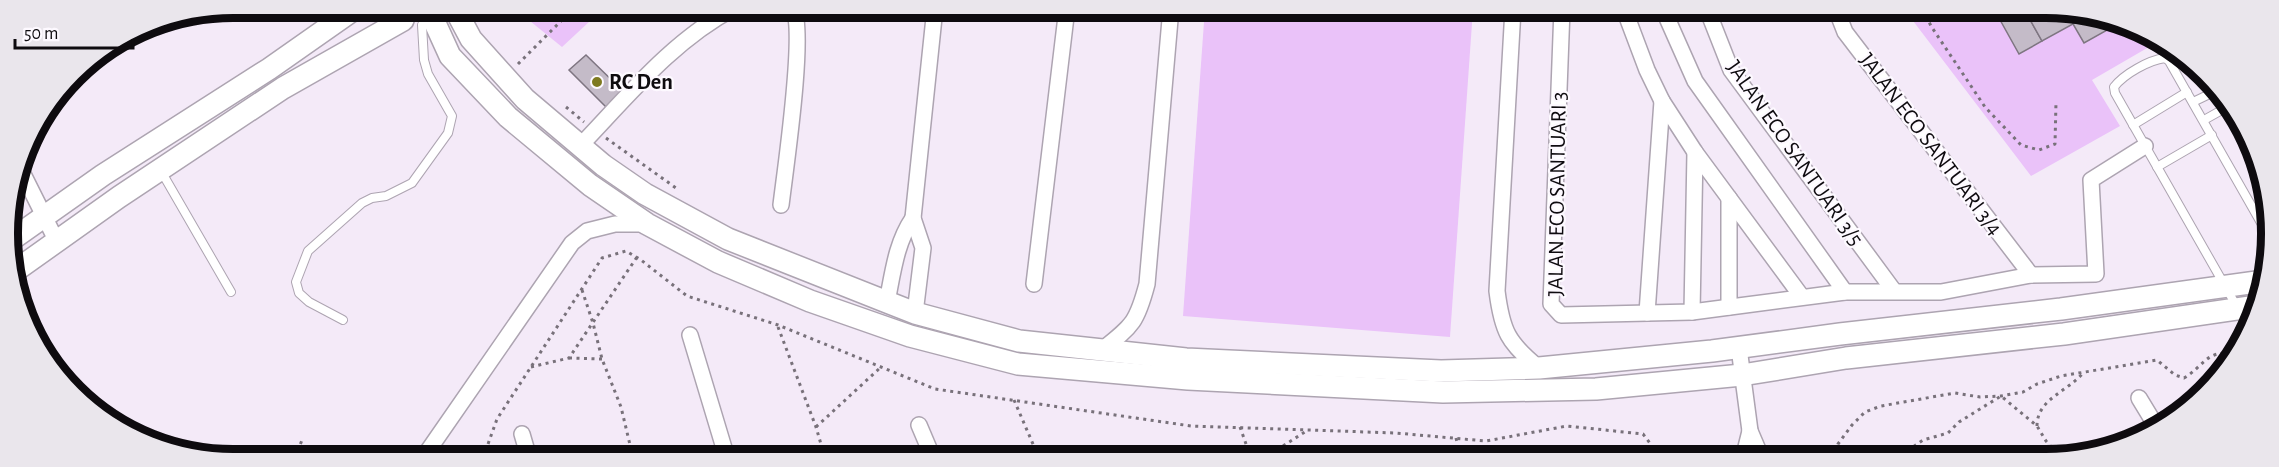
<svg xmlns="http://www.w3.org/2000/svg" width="2279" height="467" viewBox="0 0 2279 467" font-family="'Alegreya Sans',sans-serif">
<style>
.green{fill:#eac2f9}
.building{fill:#c4bbc8;stroke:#7e7581;stroke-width:1.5}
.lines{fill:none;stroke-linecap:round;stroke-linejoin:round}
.lane-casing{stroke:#ada4b1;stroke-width:10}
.street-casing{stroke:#ada4b1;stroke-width:18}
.secondary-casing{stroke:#ada4b1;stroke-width:24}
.path{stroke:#78717a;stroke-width:3;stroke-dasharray:3 4.5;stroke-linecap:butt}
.lane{stroke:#fff;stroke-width:8}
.street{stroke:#fff;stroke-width:15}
.secondary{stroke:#fff;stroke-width:21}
.poi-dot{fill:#7e7a20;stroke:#fdf9ff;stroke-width:2}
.labels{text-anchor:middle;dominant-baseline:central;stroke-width:4.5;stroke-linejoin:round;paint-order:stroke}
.poi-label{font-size:22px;font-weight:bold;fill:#0e0b0f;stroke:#fdf9ff;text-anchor:start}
.street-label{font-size:22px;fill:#0e0b0f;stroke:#fdf9ff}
.rim{fill:none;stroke:#0e0b0f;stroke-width:8}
</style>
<rect width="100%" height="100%" fill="#f4eaf8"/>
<g class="green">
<polygon points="514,8 604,8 562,47"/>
<polygon points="1205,8 1473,9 1450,337 1183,316"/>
<polygon points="1904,9 2075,9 2161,40 2092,80 2120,126 2031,176"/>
</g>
<g class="building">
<polygon points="1994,9 2024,9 2042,41 2019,54"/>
<polygon points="2024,9 2065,9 2073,24 2042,41"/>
<polygon points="2089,14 2118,24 2084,43 2073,24"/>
<polygon points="586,55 626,94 609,110 569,70"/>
</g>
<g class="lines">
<defs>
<g id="lane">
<polyline points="2165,58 2175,52"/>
<polyline points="2193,102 2218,90"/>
<polyline points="2204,120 2229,106"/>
<polyline points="2133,125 2187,92"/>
<polyline points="2157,167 2212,135"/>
<polyline points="161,171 231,292"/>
<polyline points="16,186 29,185"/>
<path d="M2237,307L2115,93L2114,87C2124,74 2149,60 2165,58L2169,61L2268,235"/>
<polyline points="343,320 309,302 299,293 296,282 308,251 362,203 372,198 386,196 412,183 448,133 452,116 428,74 424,60 422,25"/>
</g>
<g id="street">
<path d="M1513,9L1497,291C1502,331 1508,343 1539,368"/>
<polyline points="1562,9 1551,304 1561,315 1692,312 1845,292 1941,292 2031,275 2096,274 2091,180 2145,146"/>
<polyline points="1624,9 1647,70 1662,101 1695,152 1802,297"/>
<polyline points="1663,9 1695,81 1845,292"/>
<polyline points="1707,9 1731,70 1894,291"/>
<polyline points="1836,9 1845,32 2031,275"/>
<path d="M580,146C627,97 673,40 734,8"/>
<polyline points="20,168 56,240"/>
<path d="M781,205C785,171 806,31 793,8"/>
<polyline points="1034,284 1067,8"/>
<path d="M887,302C893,272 896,243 913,218"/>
<polyline points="1729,307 1729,198"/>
<polyline points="1692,312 1695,152"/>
<polyline points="915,313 923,248 913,218 935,8"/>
<polyline points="1647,313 1662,101"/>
<polyline points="690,335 727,458"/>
<polyline points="1739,348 1750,431 1762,459"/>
<path d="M1103,349C1133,325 1137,322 1147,284L1171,8"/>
<polyline points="2139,398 2156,426"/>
<polyline points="919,425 933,458"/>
<polyline points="522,434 529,458"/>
<polyline points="1134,456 1136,458"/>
<polyline points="423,458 572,243 587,231 615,224 647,224"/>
<polyline points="1743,459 1750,431"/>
</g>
<g id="secondary">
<polyline points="455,9 471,39 525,99 603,165 645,194 728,239 887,302 915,313 1019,341 1186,359 1441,371 1539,368 1712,351 1840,334 2061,309 2264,281"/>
<polyline points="435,23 450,56 508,117 590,185 647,224 718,262 810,301 910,336 1018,364 1188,379 1443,392 1596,389 1742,375 1846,358 2064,334 2257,306"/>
<polyline points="11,240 103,175 269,69 356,8"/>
<polyline points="15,271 119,197 283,88 403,20"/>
</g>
</defs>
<use href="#lane" class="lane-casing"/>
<use href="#street" class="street-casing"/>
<use href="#secondary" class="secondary-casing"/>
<g class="path">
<polyline points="1923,9 1931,26 1985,107 2021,145 2039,150 2055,144 2056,102"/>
<polyline points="518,64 574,8"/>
<polyline points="566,107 584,122"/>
<polyline points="606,138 676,188"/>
<polyline points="582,290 593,323 602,359 621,407 631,449 637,458"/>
<polyline points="778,327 816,427 825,458"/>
<polyline points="569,358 602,359"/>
<polyline points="531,367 569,358 637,257"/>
<polyline points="1014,400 1039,458"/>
<path d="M2037,426C2037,399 2067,392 2083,373"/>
<polyline points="816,427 881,367"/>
<polyline points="1240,427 1251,458"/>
<polyline points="1456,438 1461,459"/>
<polyline points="295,458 302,440"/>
<polyline points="483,458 497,419 602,258 626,251 641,260 687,296 778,325 935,389 1191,426 1396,433 1486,441 1567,426 1643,434 1662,459"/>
<polyline points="1264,458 1308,430"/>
<path d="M1834,459L1838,444L1852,425L1865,412L1881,406L1955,393L1980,397L2001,396L2023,392L2037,384L2061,376L2157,360L2175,375L2184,378C2203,367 2207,349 2233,354"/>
<polyline points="1895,459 1923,440 1948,433 1959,422 2001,396 2037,426 2046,441 2062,459"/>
</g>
<use href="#lane" class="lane"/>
<use href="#street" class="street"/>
<use href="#secondary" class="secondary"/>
</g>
<circle class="poi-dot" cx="597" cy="82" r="6"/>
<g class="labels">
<g class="poi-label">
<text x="609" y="82">RC Den</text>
</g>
<g class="street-label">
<text transform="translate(1931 144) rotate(53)">JALAN ECO SANTUARI 3/4</text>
<text transform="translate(1795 153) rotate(55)">JALAN ECO SANTUARI 3/5</text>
<text transform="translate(1557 194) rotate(-89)">JALAN ECO SANTUARI 3</text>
</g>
</g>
<path d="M0 0H2279V467H0ZM233 18H2046A215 215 0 0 1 2261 233V234A215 215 0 0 1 2046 449H233A215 215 0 0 1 18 234V233A215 215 0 0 1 233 18Z" fill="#eae6ec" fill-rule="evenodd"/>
<path class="rim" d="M233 18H2046A215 215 0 0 1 2261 233V234A215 215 0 0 1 2046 449H233A215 215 0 0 1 18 234V233A215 215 0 0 1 233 18Z"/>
<path d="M15 39v9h118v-9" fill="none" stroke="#0e0b0f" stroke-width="3"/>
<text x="24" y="39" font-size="18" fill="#0e0b0f" stroke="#fdf9ff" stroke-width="4.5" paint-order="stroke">50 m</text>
</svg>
